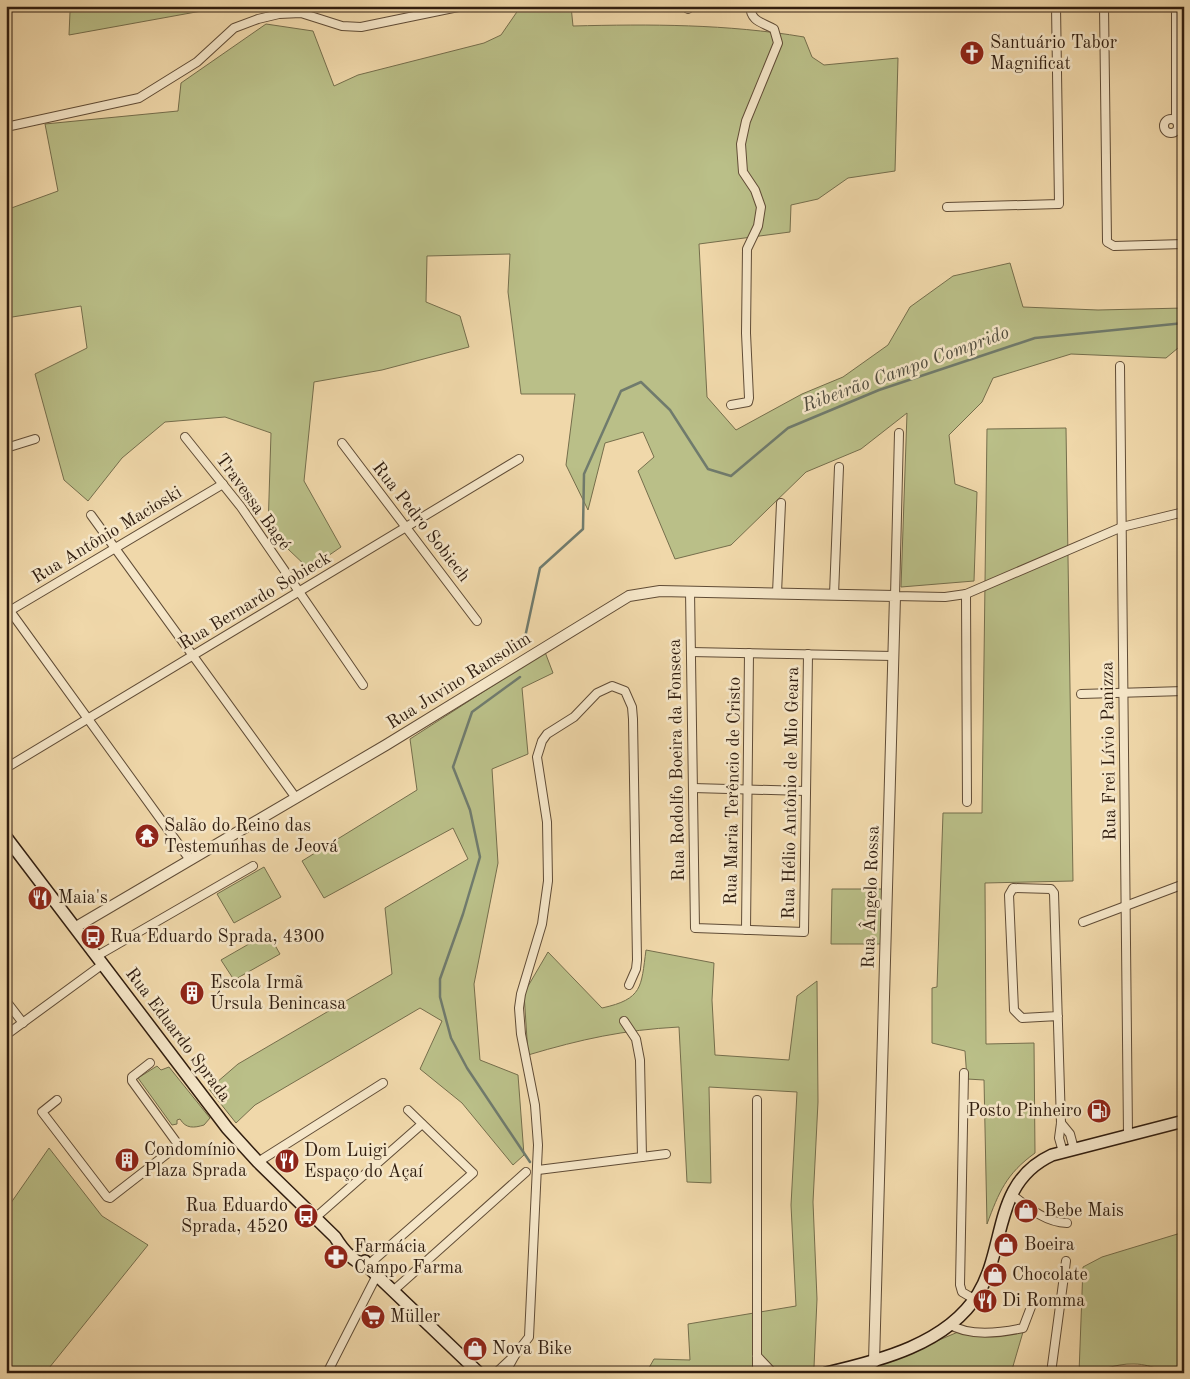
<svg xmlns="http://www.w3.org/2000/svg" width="1190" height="1379" viewBox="0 0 1190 1379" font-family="'Old Standard TT',serif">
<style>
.green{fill:#babf88;stroke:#756e4c}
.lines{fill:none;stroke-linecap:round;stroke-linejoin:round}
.stream{stroke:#707b6d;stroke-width:2.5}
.minor-casing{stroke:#604c36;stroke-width:10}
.tertiary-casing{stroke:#604c36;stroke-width:12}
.secondary-casing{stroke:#301d0f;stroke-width:14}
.minor{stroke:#f5e6c8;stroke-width:8}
.tertiary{stroke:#f5e6c8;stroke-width:10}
.secondary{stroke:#f5e6c8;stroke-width:11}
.labels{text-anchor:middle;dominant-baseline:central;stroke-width:5;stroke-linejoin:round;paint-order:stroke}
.poi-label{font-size:18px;fill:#301d0f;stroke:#f5e6c8;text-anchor:start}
.street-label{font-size:18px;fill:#301d0f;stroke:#f5e6c8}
.water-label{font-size:19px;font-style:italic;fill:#504c3e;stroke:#f5e6c8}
</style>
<rect width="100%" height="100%" fill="#f0d8aa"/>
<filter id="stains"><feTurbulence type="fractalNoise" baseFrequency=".004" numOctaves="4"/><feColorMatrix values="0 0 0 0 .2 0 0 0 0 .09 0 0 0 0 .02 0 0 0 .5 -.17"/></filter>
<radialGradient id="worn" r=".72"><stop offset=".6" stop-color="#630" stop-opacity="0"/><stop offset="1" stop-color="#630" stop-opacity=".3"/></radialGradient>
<g class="green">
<polygon points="109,6 229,6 69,35 70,12"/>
<path d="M521,6H571L573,26C650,24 727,24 804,37L812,57L824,65L898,58L895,171L848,178L818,199L791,205L790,232L699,244L707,397L736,430L802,394L843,377L888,345L910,307L953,276L1010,263L1023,307L1098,310L1184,308V343L1166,358L1071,354L993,378L982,402L949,435L955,484L977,492L974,581L901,587L907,413L861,449L806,472L731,545L675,559L638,471L654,457L643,432L605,443L588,510L566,465L575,394H521L508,292L510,254L427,256L426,302L460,316L469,347L382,370L314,382L304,481L341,547L309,569L268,530L271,433L225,417L165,422L122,458L88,501L64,480L35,374L87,348L81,306L6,318V210L58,191L45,124L178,111L181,83L266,24L313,31L334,86L358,75L484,43L501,35Z"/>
<path d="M1066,428L1073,881L985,883L986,1044L1034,1043L1035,1153C1006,1174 999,1192 987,1224L984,1080L967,1079L965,1051L932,1043V988L937,987L943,813H982L987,429Z"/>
<polygon points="545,652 553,673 522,688 528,754 492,769 498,863 474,984 480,1060 518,1075 524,1155 513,1165 462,1103 420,1069 442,1021 420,1008 255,1105 236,1123 209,1089 238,1064 392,974 385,908 468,859 453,828 324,898 302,861 417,790 410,739"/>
<polygon points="264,867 281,897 234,923 217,894"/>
<polygon points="832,889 883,889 881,944 831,944"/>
<polygon points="268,933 280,954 234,980 221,960"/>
<path d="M646,950L714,963L712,1000L715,1055L789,1060L797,996L817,981L818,1102L813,1202L817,1299L814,1367L804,1373H646L654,1359L690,1360L688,1324L796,1306L791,1205L797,1092L709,1087L711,1183L687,1182L679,1027C623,1030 582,1039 528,1055L524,993L548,952L602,1008C643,999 641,987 646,950Z"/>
<path d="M157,1066L161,1070L169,1067L210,1118L204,1125C194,1128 186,1129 180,1119L177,1120V1124L172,1125L138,1078Z"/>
<polygon points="49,1148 102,1216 148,1245 45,1373 6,1373 6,1210"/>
<path d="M1184,1232V1366C1162,1376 1155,1364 1134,1364C1115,1363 1097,1373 1079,1373L1083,1267L1102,1257Z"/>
<polygon points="958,1332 1002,1334 1023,1332 1011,1373 845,1373 899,1357"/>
</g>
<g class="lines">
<g class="stream">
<polyline points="524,642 540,568 583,529 584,474 621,391 641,382 670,410 708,469 731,476 788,428 879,390 1035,338 1184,323"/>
<polyline points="520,677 472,712 453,767 470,810 480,857 463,914 440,979 440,997 451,1038 467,1068 530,1162"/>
</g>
<defs>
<g id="minor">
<polyline points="1104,6 1107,242 1114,246 1184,244"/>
<polyline points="1174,6 1176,12 1176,119"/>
<polyline points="688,9 688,6"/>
<circle cx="1171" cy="126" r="7"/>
<polyline points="6,127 139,98 197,62 234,28 258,19 279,14 301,13 342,26 361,27 463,6"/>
<polyline points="947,207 1059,204 1056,6"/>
<polyline points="1120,366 1128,1135"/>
<path d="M731,405L748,402L749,398L746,333L747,249L758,226L761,207L755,190L743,172L741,144L746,121L778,43L774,29C762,22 751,22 750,6"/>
<polyline points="899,433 895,596 945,597 966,594 1122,527 1184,512"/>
<polyline points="185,437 241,507 363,685"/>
<polyline points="342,443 477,621"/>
<polyline points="6,448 35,439"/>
<polyline points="91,515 296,798"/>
<polyline points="690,591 695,928 804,932 808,654"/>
<polyline points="777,593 781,503"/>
<polyline points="966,594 967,802"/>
<polyline points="834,595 839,467"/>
<polyline points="10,611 190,860"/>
<polyline points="6,613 223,484"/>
<polyline points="691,652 893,656"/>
<polyline points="1081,694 1184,691"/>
<polyline points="6,768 519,459"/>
<polyline points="693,788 806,791"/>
<polyline points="1083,922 1184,884"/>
<polyline points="746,930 749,653"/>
<polyline points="97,956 253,866"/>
<polyline points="6,1001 23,1023"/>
<polyline points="1058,1016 1022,1018 1014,1010 1009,895 1013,888 1051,889 1054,893 1061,1123 1059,1138 1063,1152"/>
<polyline points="624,1021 636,1039 640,1060 642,1157"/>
<polyline points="6,1035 103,964"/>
<polyline points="964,1073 960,1285 962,1292 974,1299"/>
<polyline points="57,1100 42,1112 107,1197 110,1198 177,1146 177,1143 132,1081 132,1077 150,1063"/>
<polyline points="1061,1123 1070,1134 1074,1149"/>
<polyline points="258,1162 383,1083"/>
<polyline points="538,1170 666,1154"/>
<path d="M1011,1194C1029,1208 1045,1222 1067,1223"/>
<polyline points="315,1218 422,1124"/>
<polyline points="367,1266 473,1173 408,1110"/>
<polyline points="393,1291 526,1172"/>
<path d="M949,1324C969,1337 1000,1333 1023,1328L1034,1299"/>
<polyline points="757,1356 773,1373"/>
<polyline points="759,1360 763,1373"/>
<polyline points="327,1373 377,1275"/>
<polyline points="496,1373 515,1355 529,1337 538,1145 535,1105 521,1034 519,1008 521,994 542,924 548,881 547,822 537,757 542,741 547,734 574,717 597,693 612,686 625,691 632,707 633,719 637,960 636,969 629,985"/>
<polyline points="505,1373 515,1355"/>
<polyline points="757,1373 757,1100"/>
<polyline points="1051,1373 1066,1261"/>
</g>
<polyline id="tertiary" points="76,927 386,745 629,596 660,591 895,596 874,1362"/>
<g id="secondary">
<path d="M6,837L227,1128L258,1162L335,1237C343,1250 353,1262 367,1266"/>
<polyline points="365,1261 367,1266 479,1373"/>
<path d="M826,1373C879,1361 947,1344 978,1294C1007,1246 992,1183 1052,1155L1184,1121"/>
</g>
</defs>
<use href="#minor" class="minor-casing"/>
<use href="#tertiary" class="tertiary-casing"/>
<use href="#secondary" class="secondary-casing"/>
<use href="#minor" class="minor"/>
<use href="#tertiary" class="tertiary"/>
<use href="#secondary" class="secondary"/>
</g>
<defs>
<symbol id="church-disc" viewBox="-11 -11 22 22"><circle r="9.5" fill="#8f2418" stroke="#f5e6c8"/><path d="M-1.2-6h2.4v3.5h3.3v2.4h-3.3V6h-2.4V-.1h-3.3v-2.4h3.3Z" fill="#fff"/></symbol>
<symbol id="temple-disc" viewBox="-11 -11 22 22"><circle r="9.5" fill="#8f2418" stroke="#f5e6c8"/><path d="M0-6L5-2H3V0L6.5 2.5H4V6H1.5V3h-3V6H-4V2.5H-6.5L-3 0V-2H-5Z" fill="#fff"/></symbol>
<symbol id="restaurant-disc" viewBox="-11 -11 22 22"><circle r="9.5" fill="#8f2418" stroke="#f5e6c8"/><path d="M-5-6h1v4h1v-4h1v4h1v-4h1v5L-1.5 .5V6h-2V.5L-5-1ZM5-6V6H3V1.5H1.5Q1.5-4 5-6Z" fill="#fff"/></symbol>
<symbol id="bus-disc" viewBox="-11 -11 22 22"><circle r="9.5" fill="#8f2418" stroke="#f5e6c8"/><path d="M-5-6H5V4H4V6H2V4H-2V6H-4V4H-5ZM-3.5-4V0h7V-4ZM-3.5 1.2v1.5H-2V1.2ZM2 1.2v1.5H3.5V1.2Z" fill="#fff"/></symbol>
<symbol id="building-disc" viewBox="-11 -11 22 22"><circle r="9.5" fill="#8f2418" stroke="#f5e6c8"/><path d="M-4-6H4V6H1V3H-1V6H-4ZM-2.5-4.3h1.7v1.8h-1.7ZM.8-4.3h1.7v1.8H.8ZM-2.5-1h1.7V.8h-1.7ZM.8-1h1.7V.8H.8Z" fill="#fff"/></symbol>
<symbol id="fuel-disc" viewBox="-11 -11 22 22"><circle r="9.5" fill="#8f2418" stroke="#f5e6c8"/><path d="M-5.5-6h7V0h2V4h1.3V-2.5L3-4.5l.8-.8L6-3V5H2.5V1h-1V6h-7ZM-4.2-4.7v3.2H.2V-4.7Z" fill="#fff"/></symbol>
<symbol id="shop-disc" viewBox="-11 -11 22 22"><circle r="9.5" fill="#8f2418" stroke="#f5e6c8"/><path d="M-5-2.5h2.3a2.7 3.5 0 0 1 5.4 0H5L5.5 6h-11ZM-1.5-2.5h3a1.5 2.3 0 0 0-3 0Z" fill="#fff"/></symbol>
<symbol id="pharmacy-disc" viewBox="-11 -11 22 22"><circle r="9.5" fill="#8f2418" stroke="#f5e6c8"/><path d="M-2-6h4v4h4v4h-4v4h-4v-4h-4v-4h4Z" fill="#fff"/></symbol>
<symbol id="supermarket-disc" viewBox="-11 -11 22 22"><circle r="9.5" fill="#8f2418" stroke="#f5e6c8"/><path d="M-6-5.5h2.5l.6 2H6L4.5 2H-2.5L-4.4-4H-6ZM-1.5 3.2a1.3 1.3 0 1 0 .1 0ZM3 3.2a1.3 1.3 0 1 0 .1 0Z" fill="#fff"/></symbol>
</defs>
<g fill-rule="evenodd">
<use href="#church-disc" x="958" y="39" width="28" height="28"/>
<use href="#temple-disc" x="133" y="822" width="28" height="28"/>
<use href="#restaurant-disc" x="26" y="884" width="28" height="28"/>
<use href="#bus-disc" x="79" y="923" width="28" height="28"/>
<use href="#building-disc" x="178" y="979" width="28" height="28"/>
<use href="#fuel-disc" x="1085" y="1097" width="28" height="28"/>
<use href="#building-disc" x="113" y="1146" width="28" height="28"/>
<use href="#restaurant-disc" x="273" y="1147" width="28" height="28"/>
<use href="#shop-disc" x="1012" y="1197" width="28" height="28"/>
<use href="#bus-disc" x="292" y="1202" width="28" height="28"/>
<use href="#shop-disc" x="992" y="1231" width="28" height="28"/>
<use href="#pharmacy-disc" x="322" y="1243" width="28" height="28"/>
<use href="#shop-disc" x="981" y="1261" width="28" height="28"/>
<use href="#restaurant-disc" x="971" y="1287" width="28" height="28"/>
<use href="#supermarket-disc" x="359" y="1303" width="28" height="28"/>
<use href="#shop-disc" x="461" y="1335" width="28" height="28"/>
</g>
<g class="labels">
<g class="poi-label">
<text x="990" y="43">Santuário Tabor<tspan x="990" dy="21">Magnificat</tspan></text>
<text x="164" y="826">Salão do Reino das<tspan x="164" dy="21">Testemunhas de Jeová</tspan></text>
<text x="58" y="898">Maia's</text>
<text x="110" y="937">Rua Eduardo Sprada, 4300</text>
<text x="210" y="983">Escola Irmã<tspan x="210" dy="21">Úrsula Benincasa</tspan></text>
<text x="1082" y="1111" text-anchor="end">Posto Pinheiro</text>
<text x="144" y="1150">Condomínio<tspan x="144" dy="21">Plaza Sprada</tspan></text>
<text x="304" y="1151">Dom Luigi<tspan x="304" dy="21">Espaço do Açaí</tspan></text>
<text x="288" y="1206" text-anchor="end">Rua Eduardo<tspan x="288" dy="21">Sprada, 4520</tspan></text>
<text x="1044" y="1211">Bebe Mais</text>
<text x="1024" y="1245">Boeira</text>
<text x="354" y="1247">Farmácia<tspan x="354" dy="21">Campo Farma</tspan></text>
<text x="1012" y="1275">Chocolate</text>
<text x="1002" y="1301">Di Romma</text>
<text x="390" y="1317">Müller</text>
<text x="492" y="1349">Nova Bike</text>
</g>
<g class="street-label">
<text transform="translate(253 502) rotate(54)">Travessa Bagé</text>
<text transform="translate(421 522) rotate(52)">Rua Pedro Sobiech</text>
<text transform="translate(107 535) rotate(-31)">Rua Antônio Macioski</text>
<text transform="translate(255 601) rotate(-31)">Rua Bernardo Sobieck</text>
<text transform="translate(459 681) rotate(-32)">Rua Juvino Ransolim</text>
<text transform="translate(1109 751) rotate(-91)">Rua Frei Lívio Panizza</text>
<text transform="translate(677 760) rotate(-91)">Rua Rodolfo Boeira da Fonseca</text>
<text transform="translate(733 791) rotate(-89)">Rua Maria Terêncio de Cristo</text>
<text transform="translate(791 793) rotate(-89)">Rua Hélio Antônio de Mio Geara</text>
<text transform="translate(871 897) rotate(-88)">Rua Ângelo Rossa</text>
<text transform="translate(178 1035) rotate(53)">Rua Eduardo Sprada</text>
</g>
<g class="water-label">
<text transform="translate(906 370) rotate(-20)">Ribeirão Campo Comprido</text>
</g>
</g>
<rect width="1190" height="1379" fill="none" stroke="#f0d8aa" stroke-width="25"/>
<rect x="8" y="8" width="1175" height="1364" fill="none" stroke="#301d0f" stroke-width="2.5"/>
<rect x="12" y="12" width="1165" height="1354" fill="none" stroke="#301d0f"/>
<rect width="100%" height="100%" filter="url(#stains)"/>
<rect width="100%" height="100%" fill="url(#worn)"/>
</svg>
